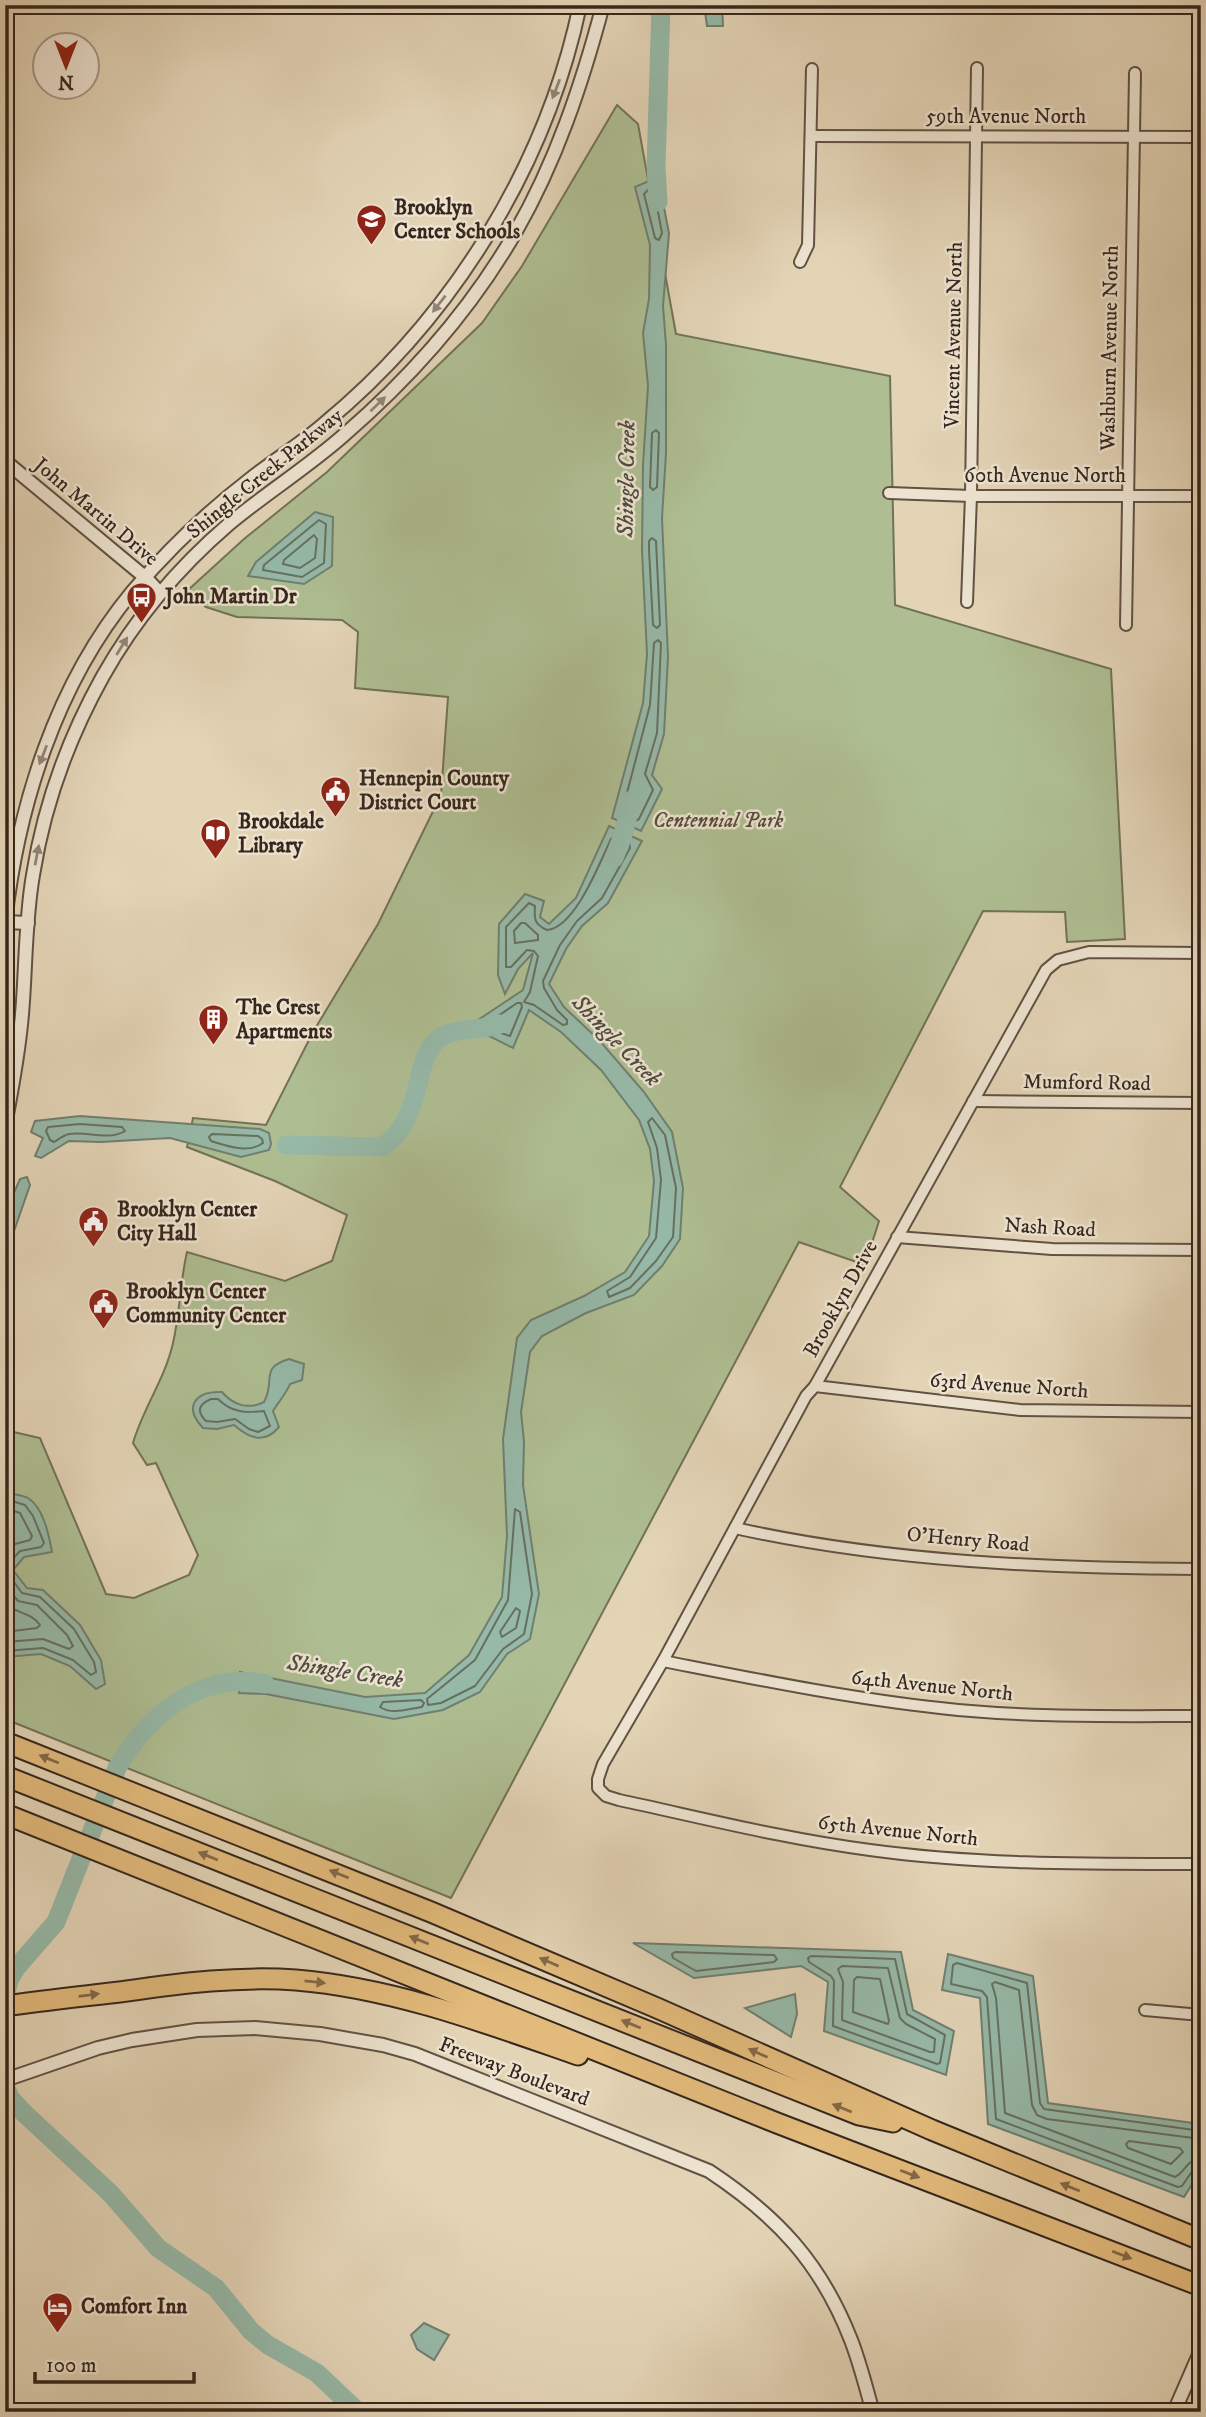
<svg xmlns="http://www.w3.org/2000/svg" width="1206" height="2417" viewBox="0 0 1206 2417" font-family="'IM FELL DW Pica',serif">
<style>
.green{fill:#aebe92;stroke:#727258;stroke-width:2}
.water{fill:#96b9a8;stroke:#707f70;stroke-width:2}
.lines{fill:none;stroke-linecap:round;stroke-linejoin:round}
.shore{stroke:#667062;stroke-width:2}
.river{stroke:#96b9a8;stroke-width:19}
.minor-casing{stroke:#615243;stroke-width:14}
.tertiary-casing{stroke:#615243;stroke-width:16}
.motorway-casing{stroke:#36271d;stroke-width:23}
.minor{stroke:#ede3d0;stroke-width:10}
.tertiary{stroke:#ede3d0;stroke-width:12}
.motorway{stroke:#e2ba7b;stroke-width:19}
.oneway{fill:#928576}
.oneway2{fill:#836947}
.labels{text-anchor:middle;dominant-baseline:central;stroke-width:5;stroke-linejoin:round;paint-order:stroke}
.street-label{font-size:21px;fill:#36271d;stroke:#ede3d0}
.poi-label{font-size:21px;font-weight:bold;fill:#36271d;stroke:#ede3d0;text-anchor:start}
.park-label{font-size:21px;font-style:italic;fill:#544d3a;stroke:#ede3d0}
.water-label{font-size:23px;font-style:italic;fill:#4e4c40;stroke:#ede3d0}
</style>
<rect width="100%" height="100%" fill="#e3d4b6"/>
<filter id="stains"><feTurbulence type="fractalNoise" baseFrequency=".00286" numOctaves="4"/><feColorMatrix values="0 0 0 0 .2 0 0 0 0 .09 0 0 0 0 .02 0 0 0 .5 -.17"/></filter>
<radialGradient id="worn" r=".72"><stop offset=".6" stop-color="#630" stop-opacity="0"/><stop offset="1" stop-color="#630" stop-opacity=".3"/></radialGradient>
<path class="green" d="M617,105L638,124L676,334L890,376L895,605L1111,669L1125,939L1067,942L1065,912L983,911L840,1187L879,1221L865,1265L799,1242L451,1898L5,1719V1430L40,1438L106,1594L134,1598L189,1575L198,1555L156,1463L147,1465L133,1443C143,1408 165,1379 173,1343C180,1313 180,1282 187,1252L285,1281L332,1261L347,1215L275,1181L187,1147L193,1118L266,1125L313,1032L378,924L441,795L448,697L355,688L358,632L342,620L237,617L206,607L187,591L244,539L327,472L482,323L522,266Z"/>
<g class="water">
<polygon points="704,5 722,5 723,26 707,26"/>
<polygon points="658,177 669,233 663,306 666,345 666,453 662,518 668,657 664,734 652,775 662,789 641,831 612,818 643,703 647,654 642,551 643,465 648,386 643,333 649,299 650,245 635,187"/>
<polygon points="315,512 333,517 332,566 304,584 248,576 256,562"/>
<polygon points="609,826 642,841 608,903 582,926 566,949 549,984 564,1007 600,1041 644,1092 672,1132 683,1188 680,1239 662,1266 634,1295 586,1313 542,1336 530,1352 521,1412 524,1441 523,1485 539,1594 530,1639 507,1654 480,1692 443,1710 394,1719 266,1694 239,1693 240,1672 365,1697 425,1693 469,1655 502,1597 507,1536 503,1439 517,1338 531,1320 584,1296 625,1272 649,1236 654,1181 650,1149 639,1120 601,1070 561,1032 529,1010 513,1048 469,1026 523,990 533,953 518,969 505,994 498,975 499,924 525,894 544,901 540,917 549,924 576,898"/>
<polygon points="80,1116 260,1129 269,1133 271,1144 269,1150 241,1157 170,1138 101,1142 69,1141 41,1158 35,1156 43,1138 31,1132 35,1121"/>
<polygon points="27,1177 30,1185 5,1257 5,1213 20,1179"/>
<path d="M289,1359L304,1364L302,1380L290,1384C286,1394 279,1401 273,1411L279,1427C264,1445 249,1438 234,1425L217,1429L203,1428C183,1407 195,1391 222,1392C233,1405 248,1410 264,1402C276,1380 259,1368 289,1359Z"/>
<path d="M5,1492C12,1494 23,1495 28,1498C44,1508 49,1536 52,1552L24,1557L13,1570L27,1588L43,1590L80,1625L101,1660L105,1684L96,1689L70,1666L41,1654L5,1657Z"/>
<polygon points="633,1943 901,1952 913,2010 954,2031 946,2075 824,2031 828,1982 801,1966 694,1978"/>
<polygon points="948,1954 1033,1976 1048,2103 1201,2124 1201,2170 1184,2197 988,2124 980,1998 942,1990"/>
<polygon points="795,1994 797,2014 791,2037 745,2008"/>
<polygon points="424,2323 449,2335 434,2360 417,2349 411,2335"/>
</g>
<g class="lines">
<g class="shore">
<polygon points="650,188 654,191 662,233 659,240 655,238 644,194"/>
<polygon points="656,430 659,433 657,487 653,490 650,487 652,433"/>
<polygon points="319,520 326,524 324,563 302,577 263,570 264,565"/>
<polygon points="314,535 317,539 315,558 300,568 283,564 284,560"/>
<polygon points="652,538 656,541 660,625 657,628 653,625 649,550 649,541"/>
<polygon points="658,640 661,643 657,733 645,774 653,790 639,819 635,821 623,815 622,812 650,705 654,643"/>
<path d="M615,837L629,843L630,848L602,898L577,921L560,945L543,981L544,988L557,1010L567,1020V1024L563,1025L534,1005L524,1002L530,992L538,956L534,951L527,950L511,967H506V927L529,903L535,906C534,919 534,924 547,930C575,928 600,862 611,839Z"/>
<polygon points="521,923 525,923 538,935 538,940 515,943 514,931"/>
<polygon points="517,1003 521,1003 522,1007 510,1036 487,1028 488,1023"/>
<polygon points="652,1118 665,1135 676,1188 673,1237 656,1261 630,1288 609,1297 607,1291 630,1277 656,1238 661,1180 657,1148 648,1122"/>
<path d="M80,1124L122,1127L125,1131C109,1141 87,1131 69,1134C64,1135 59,1139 54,1142L50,1140L46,1131L48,1127Z"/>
<path d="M212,1134L258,1136L262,1139L263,1143C248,1154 228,1146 211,1141L209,1137Z"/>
<path d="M211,1399H218C232,1413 246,1413 264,1411L270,1426L258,1432L249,1429L235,1419L217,1422L206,1421C196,1411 199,1404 211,1399Z"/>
<polyline points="5,1499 25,1505 33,1516 44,1543 41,1547 20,1551 7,1565 8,1574 22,1593 40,1597 74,1629 94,1662 96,1672 91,1675 73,1660 43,1648 5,1651"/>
<polyline points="5,1508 20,1513 32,1536 30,1540 15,1544 5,1554"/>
<polygon points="515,1509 520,1512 532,1594 524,1634 503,1649 475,1686 441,1703 428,1705 427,1699 475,1660 508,1600"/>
<polyline points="5,1585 18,1601 37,1605 67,1635 73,1646 69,1649 43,1639 5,1642"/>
<path d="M5,1603C16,1614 31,1612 40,1625L37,1628L5,1632"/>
<polygon points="516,1608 520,1611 516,1628 502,1637 500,1632"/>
<path d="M421,1700L424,1703L422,1707C407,1709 392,1715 380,1707L383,1702Z"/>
<polygon points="675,1952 774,1955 777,1959 774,1962 696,1971 673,1958 672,1954"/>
<polygon points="811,1956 895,1959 907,2014 945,2035 940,2063 937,2064 833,2026 834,1981 831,1976 809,1962 808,1958"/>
<polygon points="842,1966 888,1968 900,2018 906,2024 935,2039 934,2052 930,2052 842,2020 843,1982 838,1969"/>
<polygon points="857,1977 880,1979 889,2021 888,2024 853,2012 854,1980"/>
<polyline points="1201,2131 1044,2109 1040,2103 1027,1983 957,1963 953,1965 951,1984 982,1991 987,1997 996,2119 1178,2187 1182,2186 1193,2170 1201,2167"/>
<path d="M1201,2139L1047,2119L1037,2115L1032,2105L1019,1990L995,1982L992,1984L996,1998L1005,2113L1175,2177C1186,2172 1186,2159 1201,2159"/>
<polygon points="1129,2141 1180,2148 1183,2152 1171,2164 1128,2148 1126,2144"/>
</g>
<g class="river">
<polyline points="658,202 656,166 661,5"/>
<polyline points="614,858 622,838 632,800"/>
<path d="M286,1145L382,1147C425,1119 412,1060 438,1039C455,1027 481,1031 500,1024"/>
<path d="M5,1996L9,1980L16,1968L56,1922L117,1768C147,1716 201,1670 265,1684"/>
<polyline points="5,2086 10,2098 24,2113 111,2194 158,2248 216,2288 251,2331 268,2345 317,2373 358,2412"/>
</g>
<defs>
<g id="minor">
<polyline points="812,136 1201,137"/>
<polyline points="800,262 808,245 812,69"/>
<polyline points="889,493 971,496 1201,496"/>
<polyline points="967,602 971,496 977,68"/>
<polyline points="1126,625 1135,73"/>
<path d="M1201,953L1089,952L1058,960L1046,970L815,1386L806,1396L663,1661L603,1764L598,1779V1788L606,1796L619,1800C703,1818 785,1839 870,1850C980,1865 1091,1864 1201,1864"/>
<polyline points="973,1101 1201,1103"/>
<polyline points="897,1237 1052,1249 1201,1250"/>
<polyline points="815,1386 1020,1410 1201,1412"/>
<path d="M735,1528C887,1562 1045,1568 1201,1569"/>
<path d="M663,1661C755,1679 847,1698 940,1708C1027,1718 1114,1716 1201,1716"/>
<polyline points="1145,2010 1201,2015"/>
</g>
<g id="tertiary">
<polyline points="5,461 146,578 160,593"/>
<path d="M28,923L5,922C18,806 56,684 132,592C167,551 206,513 249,480C274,460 301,444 325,423C452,318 546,167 580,5"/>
<path d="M5,1125C12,1089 19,1051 22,1014C26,968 25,921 33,875C44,805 68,739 103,676C135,619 179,567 229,524C266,493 308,467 344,435C410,378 471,309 515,233C556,162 582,84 603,5"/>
<path d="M5,2080L98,2048L132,2040L197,2030L255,2028L320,2034L383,2045L415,2054L709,2171C777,2216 821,2263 851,2340C860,2363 866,2388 873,2412"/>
<polyline points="1174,2412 1201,2350"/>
</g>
<g id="motorway">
<polyline points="5,1742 431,1912 657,2008 932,2130 1201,2240"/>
<polyline points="5,1776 859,2115 893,2122"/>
<polyline points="5,1814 777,2123 1201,2286"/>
<path d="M5,2006C46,2000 86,1996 127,1991C183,1983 238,1976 296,1980C393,1988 486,2023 578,2055"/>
</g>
</defs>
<use href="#minor" class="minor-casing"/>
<use href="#tertiary" class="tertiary-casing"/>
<use href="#motorway" class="motorway-casing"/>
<use href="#minor" class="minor"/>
<use href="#tertiary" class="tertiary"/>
<use href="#motorway" class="motorway"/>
</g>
<defs><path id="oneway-solid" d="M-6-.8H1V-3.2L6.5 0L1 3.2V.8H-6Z" transform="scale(1.75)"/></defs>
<g class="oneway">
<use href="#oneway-solid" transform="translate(556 89) rotate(111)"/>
<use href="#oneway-solid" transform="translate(439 304) rotate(128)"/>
<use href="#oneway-solid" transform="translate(378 404) rotate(-44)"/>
<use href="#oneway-solid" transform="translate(122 646) rotate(-58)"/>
<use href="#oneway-solid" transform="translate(43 755) rotate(111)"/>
<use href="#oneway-solid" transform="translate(37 855) rotate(-79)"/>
</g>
<g class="oneway2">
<use href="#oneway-solid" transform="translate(49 1759) rotate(-158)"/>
<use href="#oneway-solid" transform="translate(208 1856) rotate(-158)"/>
<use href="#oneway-solid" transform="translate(339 1874) rotate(-158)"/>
<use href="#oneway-solid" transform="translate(419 1940) rotate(-158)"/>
<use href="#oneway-solid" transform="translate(549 1962) rotate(-157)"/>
<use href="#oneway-solid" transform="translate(315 1982) rotate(6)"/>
<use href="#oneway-solid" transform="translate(89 1995) rotate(-7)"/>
<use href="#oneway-solid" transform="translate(631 2024) rotate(-158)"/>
<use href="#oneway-solid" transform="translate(758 2053) rotate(-156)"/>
<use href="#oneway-solid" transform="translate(842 2108) rotate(-158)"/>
<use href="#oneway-solid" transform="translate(910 2174) rotate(21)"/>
<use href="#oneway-solid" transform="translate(1070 2187) rotate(-158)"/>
<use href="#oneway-solid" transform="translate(1122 2255) rotate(21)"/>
</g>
<defs>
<symbol id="school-pin" viewBox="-11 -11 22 30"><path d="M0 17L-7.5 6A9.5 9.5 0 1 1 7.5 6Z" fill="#8f2418" stroke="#ede3d0"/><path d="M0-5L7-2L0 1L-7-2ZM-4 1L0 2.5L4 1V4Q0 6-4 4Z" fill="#fff"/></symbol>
<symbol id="bus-pin" viewBox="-11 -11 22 30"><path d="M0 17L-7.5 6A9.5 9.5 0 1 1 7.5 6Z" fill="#8f2418" stroke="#ede3d0"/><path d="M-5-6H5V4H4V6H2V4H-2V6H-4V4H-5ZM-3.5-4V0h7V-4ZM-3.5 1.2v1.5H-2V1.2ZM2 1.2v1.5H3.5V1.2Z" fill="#fff"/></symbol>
<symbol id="civic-pin" viewBox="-11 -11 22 30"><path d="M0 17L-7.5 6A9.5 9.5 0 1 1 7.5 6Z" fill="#8f2418" stroke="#ede3d0"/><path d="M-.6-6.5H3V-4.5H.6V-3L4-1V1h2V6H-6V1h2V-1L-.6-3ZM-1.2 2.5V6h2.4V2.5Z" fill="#fff"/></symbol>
<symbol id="library-pin" viewBox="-11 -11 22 30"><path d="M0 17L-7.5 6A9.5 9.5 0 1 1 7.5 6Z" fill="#8f2418" stroke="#ede3d0"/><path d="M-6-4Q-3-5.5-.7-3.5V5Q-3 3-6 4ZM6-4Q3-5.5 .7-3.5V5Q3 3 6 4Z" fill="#fff"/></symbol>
<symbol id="building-pin" viewBox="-11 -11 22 30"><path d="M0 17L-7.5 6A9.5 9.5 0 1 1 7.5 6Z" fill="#8f2418" stroke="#ede3d0"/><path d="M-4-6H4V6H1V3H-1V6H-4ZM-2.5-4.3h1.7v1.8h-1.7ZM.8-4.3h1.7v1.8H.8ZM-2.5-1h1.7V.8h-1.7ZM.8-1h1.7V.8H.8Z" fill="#fff"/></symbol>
<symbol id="hotel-pin" viewBox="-11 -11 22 30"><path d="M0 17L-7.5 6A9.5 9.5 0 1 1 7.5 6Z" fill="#8f2418" stroke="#ede3d0"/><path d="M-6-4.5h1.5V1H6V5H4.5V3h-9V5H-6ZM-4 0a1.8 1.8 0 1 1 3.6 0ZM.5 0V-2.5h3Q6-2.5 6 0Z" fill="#fff"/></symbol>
</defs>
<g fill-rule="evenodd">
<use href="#school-pin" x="354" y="202" width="35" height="47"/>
<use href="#bus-pin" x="124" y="580" width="35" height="47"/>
<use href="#civic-pin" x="318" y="774" width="35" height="47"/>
<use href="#library-pin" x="198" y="816" width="35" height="47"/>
<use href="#building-pin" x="196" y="1002" width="35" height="47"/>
<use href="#civic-pin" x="76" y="1204" width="35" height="47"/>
<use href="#civic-pin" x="86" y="1286" width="35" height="47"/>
<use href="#hotel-pin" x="40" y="2290" width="35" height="47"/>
</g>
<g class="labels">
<g class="street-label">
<text x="1006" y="117">59th Avenue North</text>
<text transform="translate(954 335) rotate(-89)">Vincent Avenue North</text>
<text transform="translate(1110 348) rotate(-89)">Washburn Avenue North</text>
<text transform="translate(265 474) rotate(-39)">Shingle Creek Parkway</text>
<text x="1045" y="476">60th Avenue North</text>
<text transform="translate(96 512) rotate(40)">John Martin Drive</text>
<text transform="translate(1087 1083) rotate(1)">Mumford Road</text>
<text transform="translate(1050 1228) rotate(3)">Nash Road</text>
<text transform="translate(841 1299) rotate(-61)">Brooklyn Drive</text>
<text transform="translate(1009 1386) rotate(4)">63rd Avenue North</text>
<text transform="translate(968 1540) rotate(5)">O'Henry Road</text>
<text transform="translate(932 1686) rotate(6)">64th Avenue North</text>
<text transform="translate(898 1831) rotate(6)">65th Avenue North</text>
<text transform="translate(514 2072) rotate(21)">Freeway Boulevard</text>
</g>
<g class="poi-label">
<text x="394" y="208">Brooklyn<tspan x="394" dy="24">Center Schools</tspan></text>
<text x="165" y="597">John Martin Dr</text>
<text x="359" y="779">Hennepin County<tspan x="359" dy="24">District Court</tspan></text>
<text x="238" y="822">Brookdale<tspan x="238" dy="24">Library</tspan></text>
<text x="236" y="1008">The Crest<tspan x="236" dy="24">Apartments</tspan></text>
<text x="117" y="1210">Brooklyn Center<tspan x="117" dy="24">City Hall</tspan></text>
<text x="126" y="1292">Brooklyn Center<tspan x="126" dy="24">Community Center</tspan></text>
<text x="81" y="2307">Comfort Inn</text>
</g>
<g class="park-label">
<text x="718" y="821">Centennial Park</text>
</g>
<g class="water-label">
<text transform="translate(627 479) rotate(-89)">Shingle Creek</text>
<text transform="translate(616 1041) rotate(46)">Shingle Creek</text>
<text transform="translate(345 1672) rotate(9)">Shingle Creek</text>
</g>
</g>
<rect width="1206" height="2417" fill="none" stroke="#e3d4b6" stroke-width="28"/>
<rect x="7" y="7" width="1192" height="2403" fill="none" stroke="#36271d" stroke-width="3.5"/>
<rect x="14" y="14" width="1178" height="2389" fill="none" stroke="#36271d" stroke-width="2"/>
<g transform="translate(66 66) rotate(180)"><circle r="33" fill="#ede3d0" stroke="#a49888" stroke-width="2"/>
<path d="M0-5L12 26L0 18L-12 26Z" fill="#8f2418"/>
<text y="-10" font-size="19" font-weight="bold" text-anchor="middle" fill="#36271d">N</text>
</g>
<path d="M35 2372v10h159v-10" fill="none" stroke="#36271d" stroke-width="3.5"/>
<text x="46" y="2372" font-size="21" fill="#36271d" stroke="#ede3d0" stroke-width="5" paint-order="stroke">100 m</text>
<rect width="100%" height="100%" filter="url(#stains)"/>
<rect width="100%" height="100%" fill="url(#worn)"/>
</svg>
